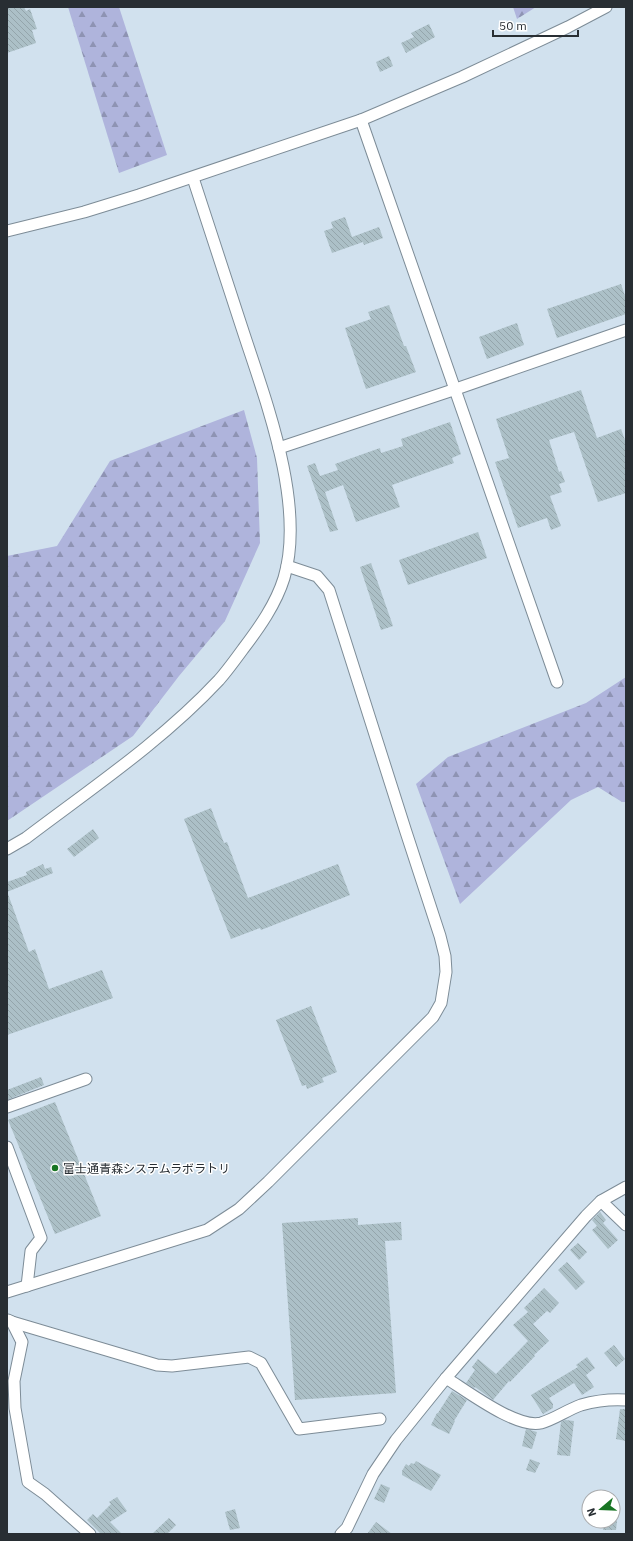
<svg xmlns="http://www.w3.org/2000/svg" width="633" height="1541" viewBox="0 0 633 1541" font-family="'IBM Plex Sans','Noto Sans JP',sans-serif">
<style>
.forest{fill:url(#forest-firs)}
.building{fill:url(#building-back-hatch)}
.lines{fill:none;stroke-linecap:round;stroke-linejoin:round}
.minor-casing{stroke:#7d8c97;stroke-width:13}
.minor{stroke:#fff;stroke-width:11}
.poi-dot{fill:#187523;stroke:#fff;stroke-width:1.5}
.labels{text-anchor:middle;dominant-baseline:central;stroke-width:3;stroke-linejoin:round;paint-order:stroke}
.poi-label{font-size:12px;fill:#282e33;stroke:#fff;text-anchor:start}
</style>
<defs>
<pattern id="forest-firs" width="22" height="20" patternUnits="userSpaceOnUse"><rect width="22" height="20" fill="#afb4dc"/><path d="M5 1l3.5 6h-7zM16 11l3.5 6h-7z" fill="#8e93b3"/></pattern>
<pattern id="building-back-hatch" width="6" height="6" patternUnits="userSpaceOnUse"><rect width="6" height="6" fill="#acc0c7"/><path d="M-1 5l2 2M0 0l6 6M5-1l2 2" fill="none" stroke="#94a5ab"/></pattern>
</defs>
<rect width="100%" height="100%" fill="#d1e1ee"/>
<g class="forest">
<polygon points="68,7 119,7 167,155 119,173"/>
<polygon points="513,7 536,7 517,19"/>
<polygon points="244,410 257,458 260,543 225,621 179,676 133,736 7,821 7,556 57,546 110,461"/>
<polygon points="626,677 626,802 622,802 598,787 571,800 460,904 416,784 448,757 586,703"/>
</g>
<g class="building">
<polygon points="7,7 24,7 26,11 30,9 37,29 32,30 36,43 7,53"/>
<polygon points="429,24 435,37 406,53 401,43 414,37 411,33"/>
<polygon points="389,56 393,66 380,72 376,62"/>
<polygon points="345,217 352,237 379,227 383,238 364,245 363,242 332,253 324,231 333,228 331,222"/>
<polygon points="621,284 626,299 626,314 557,338 547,309"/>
<polygon points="389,305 404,346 406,346 416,372 366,389 345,328 371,319 368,312"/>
<polygon points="517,323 524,345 487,359 479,337"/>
<polygon points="581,390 597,438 621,429 626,443 626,493 598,502 574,432 549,440 559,472 561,471 565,482 559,484 562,492 550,496 561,526 551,530 547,518 518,528 495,462 509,458 496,419"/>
<polygon points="450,422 461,454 452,458 454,463 392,485 400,507 356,522 343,485 325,492 338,530 330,532 307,466 315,463 320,476 338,470 335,464 380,448 381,453 403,446 401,439"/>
<polygon points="478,532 487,558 408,585 399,560"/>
<polygon points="371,563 393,626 381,630 360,567"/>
<polygon points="211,808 224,843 227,842 248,898 338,864 350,895 261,930 260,928 231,939 184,819"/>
<polygon points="93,829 99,838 74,857 67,849"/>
<polygon points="43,864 45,869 51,867 53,873 7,892 7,882 27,875 26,872"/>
<polygon points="7,894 8,894 29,952 35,949 49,989 102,970 113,998 7,1035"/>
<polygon points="311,1006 337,1072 322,1078 324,1082 307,1089 306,1085 302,1086 276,1020"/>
<polygon points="41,1077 44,1085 7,1100 7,1090"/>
<polygon points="55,1102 101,1216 55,1234 8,1120"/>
<polygon points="600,1212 606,1220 603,1223 618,1240 608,1249 592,1230 597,1226 592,1220"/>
<polygon points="358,1218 358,1225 401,1222 402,1240 385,1241 396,1393 295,1400 282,1223"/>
<polygon points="578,1243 587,1252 579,1260 570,1250"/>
<polygon points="567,1262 585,1282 576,1290 558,1270"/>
<polygon points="544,1288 559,1303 550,1313 547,1311 533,1324 549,1341 534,1355 535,1356 510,1382 509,1381 493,1400 475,1387 474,1388 466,1383 475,1370 472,1367 478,1359 496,1374 528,1341 513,1325 528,1312 524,1308"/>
<polygon points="614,1345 625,1359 616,1367 604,1353"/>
<polygon points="587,1357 595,1368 586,1375 594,1387 582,1395 574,1383 549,1398 553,1404 553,1408 543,1414 531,1395 578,1367 576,1365"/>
<polygon points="452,1391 467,1400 454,1421 455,1421 449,1434 431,1425 437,1413 438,1413"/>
<polygon points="620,1409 626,1409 626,1441 616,1439"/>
<polygon points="565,1420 574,1421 570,1456 557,1455 561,1422"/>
<polygon points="526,1429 537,1432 532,1449 522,1446"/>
<polygon points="530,1459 540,1463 535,1473 526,1470"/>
<polygon points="416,1461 441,1475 431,1491 402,1475 402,1471 406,1464 409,1466 411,1463 414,1464"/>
<polygon points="381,1484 390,1488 384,1503 374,1499"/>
<polygon points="117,1497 127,1511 110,1522 122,1534 101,1534 87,1520 93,1514 97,1518 111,1504 109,1502"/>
<polygon points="235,1509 240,1528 230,1530 225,1512"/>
<polygon points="169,1518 176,1525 167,1534 152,1534"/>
<polygon points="604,1521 617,1521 616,1530 603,1530"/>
<polygon points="376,1522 392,1534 367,1534"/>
</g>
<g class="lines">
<defs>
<g id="minor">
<polyline points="361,120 557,682"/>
<polyline points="7,231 84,212 139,195 361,120 462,77 568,27 606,7"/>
<polyline points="279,448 456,389 626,330"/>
<path d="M7,849L26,838C92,788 162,741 219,680C227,671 235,660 243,649C259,628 276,604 284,578C306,504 265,399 242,328C226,278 209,228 193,178"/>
<polyline points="7,1107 86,1079"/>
<polyline points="7,1147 41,1238 31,1251 27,1286"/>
<polyline points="601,1201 626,1225"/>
<polyline points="7,1292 207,1230 239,1209 268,1182 433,1017 441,1003 446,972 445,956 440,936 406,832 329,590 317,576 287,566"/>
<polyline points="8,1320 12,1322 22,1342 14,1381 15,1408 28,1482 45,1494 90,1534"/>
<polyline points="12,1322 157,1365 172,1366 249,1357 261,1363 299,1429 380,1419"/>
<path d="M446,1378C467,1391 517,1429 541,1423C555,1419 567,1410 581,1405C595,1401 611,1399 626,1400"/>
<polyline points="341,1534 347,1528 373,1474 396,1440 446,1378 586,1216 601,1201 626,1187"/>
</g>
</defs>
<use href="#minor" class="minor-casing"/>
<use href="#minor" class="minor"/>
</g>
<circle class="poi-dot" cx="55" cy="1168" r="4"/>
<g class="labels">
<g class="poi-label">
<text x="63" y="1168">富士通青森システムラボラトリ</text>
</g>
</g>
<rect width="633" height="1541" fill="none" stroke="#282e33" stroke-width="16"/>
<g transform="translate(601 1509) rotate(251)"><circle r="19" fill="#ffffff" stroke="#a9abad"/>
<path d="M0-3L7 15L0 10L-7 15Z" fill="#187523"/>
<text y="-6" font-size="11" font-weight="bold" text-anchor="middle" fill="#282e33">N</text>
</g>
<path d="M493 30v6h85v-6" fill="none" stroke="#282e33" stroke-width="2"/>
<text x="499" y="30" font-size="12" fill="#282e33" stroke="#ffffff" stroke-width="3" paint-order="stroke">50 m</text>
</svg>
